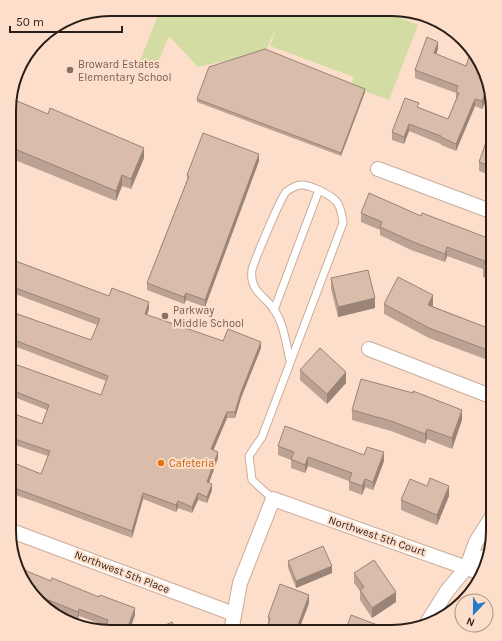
<svg xmlns="http://www.w3.org/2000/svg" width="502" height="641" viewBox="0 0 502 641" font-family="Karla,sans-serif">
<style>
.green{fill:#d3dda3}
.lines{fill:none;stroke-linecap:round;stroke-linejoin:round}
.service-casing{stroke:#caac9a;stroke-width:9}
.minor-casing{stroke:#caac9a;stroke-width:16}
.service{stroke:#fff;stroke-width:7}
.minor{stroke:#fff;stroke-width:14}
.wall{fill:#bba292}
.shaded-wall{fill:#998477}
.building{fill:#dabcaa;stroke:#998477}
.education-dot{fill:#8d6e63;stroke:#fddecb;stroke-width:1.5}
.food-dot{fill:#e8710a;stroke:#fddecb;stroke-width:1.5}
.labels{text-anchor:middle;dominant-baseline:central;stroke-width:4;stroke-linejoin:round;paint-order:stroke}
.education-label{font-size:11px;fill:#785e54;stroke:#fddecb;text-anchor:start}
.food-label{font-size:11px;fill:#c56008;stroke:#fddecb;text-anchor:start}
.street-label{font-size:11px;fill:#2a1f18;stroke:#fddecb}
.rim{fill:none;stroke:#2a1f18;stroke-width:2}
</style>
<rect width="100%" height="100%" fill="#fddecb"/>
<polygon class="green" points="381,10 418,25 389,100 351,86 354,77 270,46 277,26 265,52 198,67 169,36 155,70 139,63 159,13"/>
<g class="lines">
<defs>
<g id="service">
<polyline points="274,310 319,190"/>
<path d="M273,499L252,480L249,456L262,437L343,223C342,216 341,206 336,201C329,194 309,184 300,185C297,185 288,190 286,192C281,197 254,261 252,270C249,292 266,296 275,311C284,325 286,344 290,360"/>
</g>
<g id="minor">
<polyline points="378,169 493,212"/>
<polyline points="369,349 493,397"/>
<polyline points="9,530 234,614"/>
<polyline points="467,567 486,556"/>
<polyline points="427,623 447,591 467,567 476,542 493,515"/>
<polyline points="231,632 240,583 273,499 481,573"/>
</g>
</defs>
<use href="#service" class="service-casing"/>
<use href="#minor" class="minor-casing"/>
<use href="#service" class="service"/>
<use href="#minor" class="minor"/>
</g>
<g class="wall">
<polygon points="438,49 436,54 466,66 480,60 489,93 482,109 475,106 456,151 441,145 441,144 409,131 404,144 392,140 392,132 419,108 448,119 456,99 456,93 415,78 415,70"/>
<polygon points="365,92 341,156 197,102 197,99"/>
<polygon points="10,98 144,158 131,189 122,186 116,201 10,158"/>
<polygon points="493,129 493,176 479,171 479,162"/>
<polygon points="259,161 205,307 186,300 184,304 147,290 147,283 187,180 187,175"/>
<polygon points="361,213 421,216 493,240 493,280 483,277 483,269 447,256 445,262 411,250 380,235 380,230 361,222"/>
<polygon points="10,259 109,296 149,309 147,315 223,341 261,348 241,398 235,418 227,418 213,450 218,458 209,483 212,490 207,503 198,500 192,513 178,508 176,512 143,499 132,538 36,502 9,493 9,461 41,474 48,456 9,443 9,412 42,424 47,410 9,395 9,362 101,395 106,381 9,344 9,311 91,340 97,325 10,292"/>
<polygon points="331,278 375,308 338,317 331,289"/>
<polygon points="384,304 433,305 432,306 493,330 493,362 429,338 384,314"/>
<polygon points="300,370 346,383 327,404 300,380"/>
<polygon points="352,410 462,420 452,449 427,439 425,444 391,431 352,420"/>
<polygon points="278,446 364,455 384,461 373,490 365,487 362,495 349,490 349,481 308,466 305,473 291,468 291,460 278,455"/>
<polygon points="449,496 437,525 401,510 401,500"/>
<polygon points="288,561 332,573 296,588 288,568"/>
<polygon points="354,573 396,602 372,618 360,600 360,591 354,583"/>
<polygon points="22,581 135,615 129,632 104,632 106,626 79,616 78,619 45,606"/>
<polygon points="309,603 298,632 267,632 268,625 268,617"/>
</g>
<g class="shaded-wall">
<polygon points="438,42 438,49 434,61 434,53"/>
<polygon points="365,89 365,92 341,156 341,153"/>
<polygon points="487,89 489,93 482,109 482,101"/>
<polygon points="475,99 475,106 456,151 456,144"/>
<polygon points="409,124 409,131 404,144 404,137"/>
<polygon points="144,148 144,158 131,189 131,179"/>
<polygon points="259,154 259,161 205,307 205,300"/>
<polygon points="122,175 122,186 116,201 116,191"/>
<polygon points="447,247 447,256 445,262 445,254"/>
<polygon points="186,293 186,300 184,304 184,297"/>
<polygon points="433,295 433,305 428,315 428,305"/>
<polygon points="375,298 375,308 338,317 338,307"/>
<polygon points="149,302 149,309 145,320 145,314"/>
<polygon points="261,342 261,348 241,398 235,418 235,412 241,392"/>
<polygon points="346,372 346,383 327,404 327,394"/>
<polygon points="462,410 462,420 452,449 452,438"/>
<polygon points="227,412 227,418 211,456 211,449"/>
<polygon points="427,429 427,439 425,444 425,434"/>
<polygon points="218,452 218,458 207,488 207,482"/>
<polygon points="384,452 384,461 373,490 373,482"/>
<polygon points="308,457 308,466 305,473 305,465"/>
<polygon points="365,479 365,487 362,495 362,486"/>
<polygon points="212,484 212,490 207,503 207,497"/>
<polygon points="449,486 449,496 437,525 437,515"/>
<polygon points="143,493 143,499 132,538 132,531"/>
<polygon points="198,493 198,500 192,513 192,507"/>
<polygon points="178,501 178,508 176,512 176,505"/>
<polygon points="332,566 332,573 296,588 296,581"/>
<polygon points="396,592 396,602 372,618 372,608"/>
<polygon points="309,595 309,603 298,632 297,632 297,628"/>
<polygon points="135,608 135,615 129,632 127,632 127,629"/>
<polygon points="79,609 79,616 78,619 78,612"/>
<polygon points="120,626 120,632 118,632"/>
</g>
<g class="building">
<polygon points="427,37 438,42 434,53 466,66 470,53 475,55 480,60 480,61 479,65 481,66 487,89 482,101 475,99 456,144 441,137 441,136 409,124 404,137 392,132 405,98 419,103 417,107 448,119 459,93 456,91 458,86 415,70"/>
<polygon points="265,49 365,89 341,153 197,99 209,67"/>
<polygon points="10,98 48,114 50,108 144,148 131,179 122,175 116,191 10,147"/>
<polygon points="491,128 493,129 493,167 479,162"/>
<polygon points="203,133 259,154 205,300 186,293 184,297 147,283 189,176 187,175"/>
<polygon points="369,193 421,216 422,213 493,240 493,272 483,268 485,261 447,247 445,254 411,241 380,227 382,222 361,213"/>
<polygon points="10,259 109,296 112,288 149,302 145,314 223,341 228,329 261,342 241,392 235,412 227,412 211,449 218,452 207,482 212,484 207,497 198,493 192,507 178,501 176,505 143,493 132,531 36,496 9,486 9,461 41,474 50,451 9,437 9,412 42,424 49,405 9,389 9,362 101,395 108,376 9,338 9,311 91,340 100,319 10,286"/>
<polygon points="368,270 375,298 338,307 331,278"/>
<polygon points="398,277 433,295 428,305 493,330 493,352 429,328 384,304"/>
<polygon points="320,348 346,372 327,394 300,370"/>
<polygon points="361,379 413,393 413,391 462,410 452,438 427,429 425,434 391,421 352,410"/>
<polygon points="285,426 364,455 367,447 384,452 373,482 365,479 362,486 349,481 352,473 308,457 305,465 291,459 294,452 278,446"/>
<polygon points="430,478 449,486 437,515 401,500 410,479 427,486"/>
<polygon points="323,546 332,566 296,581 288,561"/>
<polygon points="374,560 396,592 372,608 360,590 364,587 354,573"/>
<polygon points="19,568 51,581 52,578 99,597 100,595 135,608 127,629 120,626 118,632 104,632 108,620 79,609 78,612 36,595 22,581"/>
<polygon points="280,584 309,595 297,628 289,625 287,632 267,632 270,618 268,617"/>
<polygon points="351,615 380,626 378,632 345,632"/>
<polygon points="172,622 177,632 153,632 152,631"/>
</g>
<g class="education-dot">
<circle cx="70" cy="70" r="4"/>
<circle cx="165" cy="316" r="4"/>
</g>
<circle class="food-dot" cx="161" cy="463" r="4"/>
<g class="labels">
<g class="education-label">
<text x="78" y="64">Broward Estates<tspan x="78" dy="13">Elementary School</tspan></text>
<text x="173" y="310">Parkway<tspan x="173" dy="13">Middle School</tspan></text>
</g>
<g class="food-label">
<text x="169" y="463">Cafeteria</text>
</g>
<g class="street-label">
<text transform="translate(377 536) rotate(19)">Northwest 5th Court</text>
<text transform="translate(122 572) rotate(21)">Northwest 5th Place</text>
</g>
</g>
<path d="M0 0H502V641H0ZM110 16H392A94 94 0 0 1 486 110V531A94 94 0 0 1 392 625H110A94 94 0 0 1 16 531V110A94 94 0 0 1 110 16Z" fill="#fddecb" fill-rule="evenodd"/>
<path class="rim" d="M110 16H392A94 94 0 0 1 486 110V531A94 94 0 0 1 392 625H110A94 94 0 0 1 16 531V110A94 94 0 0 1 110 16Z"/>
<g transform="translate(474 613) rotate(202)"><circle r="19" fill="#fddecb" stroke="#a99283"/>
<path d="M0-3L7 15L0 10L-7 15Z" fill="#2579c7"/>
<text y="-6" font-size="11" font-weight="bold" text-anchor="middle" fill="#2a1f18">N</text>
</g>
<path d="M10 26v6h112v-6" fill="none" stroke="#2a1f18" stroke-width="2"/>
<text x="16" y="26" font-size="12" fill="#2a1f18" stroke="#fddecb" stroke-width="3" paint-order="stroke">50 m</text>
</svg>
